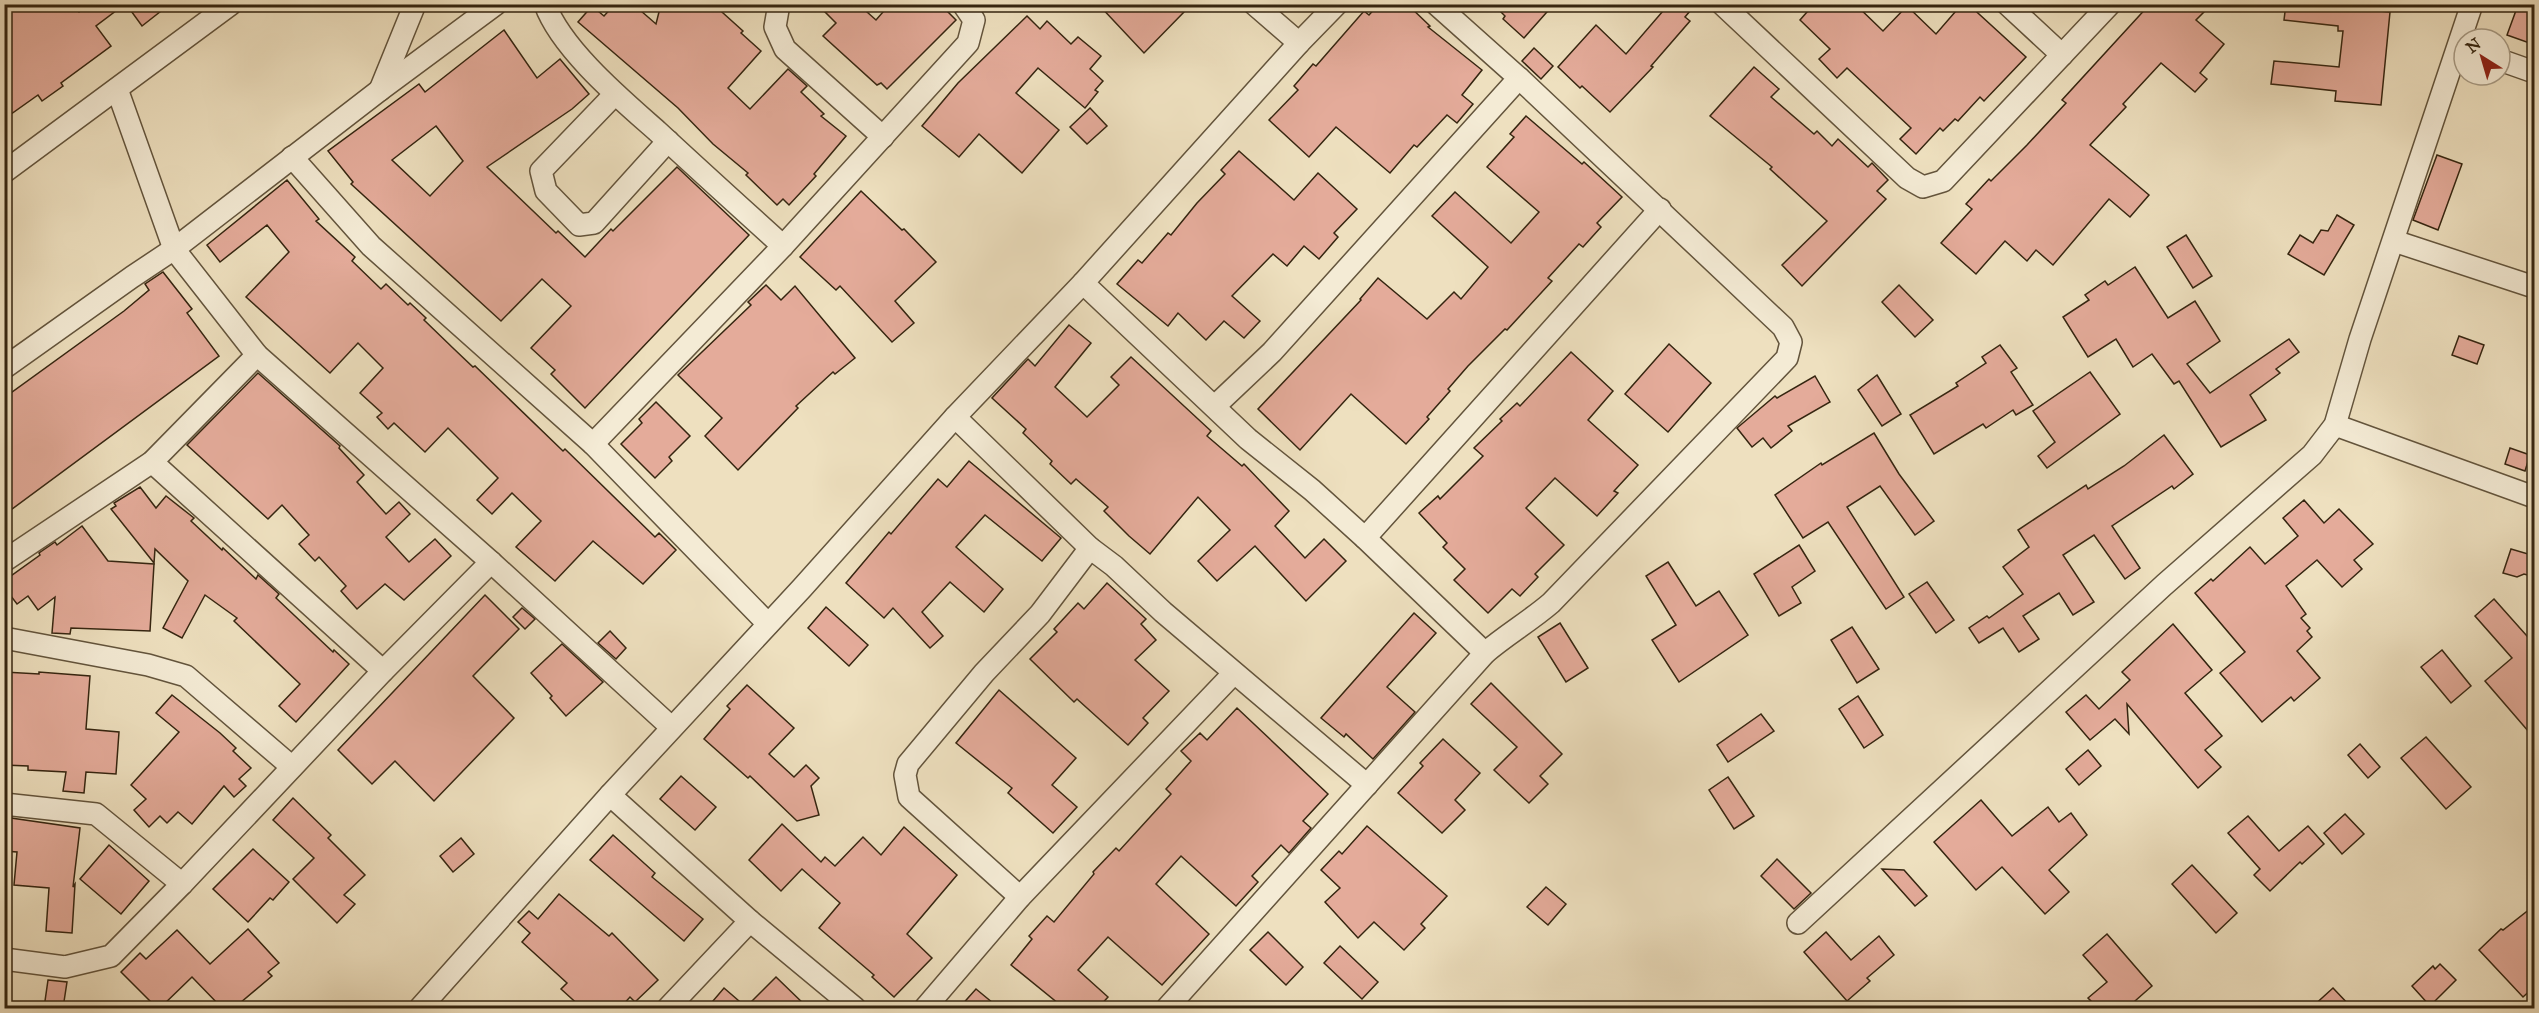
<svg xmlns="http://www.w3.org/2000/svg" width="2539" height="1013" viewBox="0 0 2539 1013" font-family="'IM FELL Great Primer',serif">
<style>
.building{fill:#e4ab9a;stroke:#352510;stroke-width:1.5;fill-rule:evenodd}
.lines{fill:none;stroke-linecap:round;stroke-linejoin:round}
.minor-casing{stroke:#63543c;stroke-width:24}
.minor{stroke:#f4ebd5;stroke-width:21}
</style>
<rect width="100%" height="100%" fill="#eee0bf"/>
<filter id="stains"><feTurbulence type="fractalNoise" baseFrequency=".00333" numOctaves="4"/><feColorMatrix values="0 0 0 0 .2 0 0 0 0 .09 0 0 0 0 .02 0 0 0 .5 -.17"/></filter>
<radialGradient id="worn" r=".72"><stop offset=".6" stop-color="#630" stop-opacity="0"/><stop offset="1" stop-color="#630" stop-opacity=".3"/></radialGradient>
<g class="building">
<polygon points="4,4 73,4 79,12 90,4 125,4 96,26 111,46 61,83 63,86 42,101 38,95 4,119"/>
<polygon points="126,4 170,4 142,26"/>
<polygon points="615,4 633,4 656,24 661,4 713,4 743,31 741,33 761,51 728,88 750,109 788,69 807,86 801,92 824,114 821,116 846,136 814,174 816,176 789,205 783,199 777,205 746,175 748,173 713,144 678,108 578,22 592,6 604,16"/>
<polygon points="817,4 858,4 876,20 890,4 940,4 956,20 887,89 881,83 877,85 823,36 836,23"/>
<polygon points="1098,4 1176,4 1184,12 1144,53"/>
<polygon points="1379,4 1407,4 1430,26 1428,27 1482,70 1462,95 1473,104 1457,123 1447,115 1417,147 1414,145 1390,173 1336,127 1309,157 1269,120 1298,90 1294,86 1313,64 1316,66 1364,11 1369,15"/>
<polygon points="1493,4 1554,4 1524,38 1503,19 1505,16"/>
<polygon points="1669,4 1696,4 1685,17 1690,21 1651,66 1653,67 1610,112 1582,86 1580,88 1558,67 1596,25 1626,54"/>
<polygon points="1814,4 1855,4 1883,31 1907,6 1936,34 1962,4 1968,4 2026,57 1984,101 1980,97 1958,121 1955,119 1943,131 1940,128 1916,154 1900,139 1911,128 1847,68 1837,78 1819,59 1830,49 1800,20"/>
<polygon points="2150,4 2212,4 2196,20 2224,44 2200,73 2207,79 2195,92 2161,63 2123,104 2126,107 2090,145 2149,195 2130,217 2109,199 2053,265 2036,250 2027,261 2005,241 1976,274 1941,243 1972,209 1966,204 1989,179 1991,181 2027,145 2066,103 2062,100"/>
<polygon points="2286,4 2328,4 2328,6 2390,12 2381,105 2335,101 2336,91 2271,84 2274,61 2339,67 2343,31 2338,31 2338,26 2284,20"/>
<polygon points="2518,5 2535,10 2535,45 2507,35"/>
<polygon points="1027,16 1040,29 1047,21 1071,44 1078,37 1101,56 1090,69 1103,81 1095,90 1098,92 1085,108 1038,68 1016,93 1059,130 1022,173 979,134 959,157 922,126 958,83"/>
<path d="M504,30L537,78L560,59L589,94L572,109L487,167L556,233L558,231L585,257L611,229L613,231L677,167L749,235L585,408L551,374L555,370L531,348L571,306L542,279L501,321L351,184L353,182L328,151L419,84L425,92ZM436,126L463,161L430,196L392,160Z"/>
<polygon points="1534,48 1553,66 1541,79 1522,61"/>
<polygon points="1754,67 1779,89 1771,97 1814,134 1817,131 1832,146 1838,139 1868,167 1872,163 1888,180 1877,191 1886,199 1802,286 1782,265 1827,221 1770,169 1772,167 1710,116"/>
<polygon points="1090,108 1107,126 1087,144 1070,127"/>
<polygon points="1526,116 1582,164 1584,162 1622,197 1597,223 1601,227 1583,247 1579,244 1548,278 1552,281 1507,330 1505,329 1468,366 1448,389 1450,391 1427,417 1429,419 1406,444 1351,394 1300,450 1258,409 1361,300 1360,299 1378,278 1427,319 1454,292 1461,299 1488,267 1432,216 1455,192 1511,243 1539,212 1487,167 1514,137 1510,134"/>
<polygon points="1239,151 1294,200 1318,173 1357,209 1334,233 1338,237 1319,259 1304,246 1287,266 1273,254 1232,296 1260,321 1244,338 1224,321 1206,340 1178,313 1168,326 1117,284 1138,260 1142,263 1168,233 1171,235 1197,203 1225,174 1221,170"/>
<polygon points="2437,155 2462,164 2438,230 2413,220"/>
<polygon points="287,180 319,219 316,221 355,257 352,261 381,289 386,284 408,305 410,303 426,318 424,320 454,349 473,367 475,366 563,451 565,449 655,537 659,533 676,550 643,584 593,541 555,581 516,547 541,521 512,493 492,514 477,500 498,478 448,428 425,452 394,423 388,429 377,417 382,413 360,393 383,368 358,343 330,373 246,297 289,252 267,225 220,262 207,245"/>
<polygon points="861,191 902,230 904,229 936,262 895,301 914,323 892,342 840,286 836,290 800,257"/>
<polygon points="2337,215 2354,225 2324,275 2288,254 2300,235 2313,243 2321,230 2328,231"/>
<polygon points="2186,235 2212,276 2193,288 2167,247"/>
<polygon points="2135,267 2168,318 2195,301 2220,341 2187,364 2210,393 2289,339 2299,352 2276,369 2280,373 2250,395 2266,420 2221,447 2179,381 2174,384 2152,354 2133,367 2116,339 2088,357 2063,317 2089,300 2085,295 2105,281 2108,285"/>
<polygon points="163,272 192,309 187,313 219,356 4,515 4,398 124,311 149,290 145,284"/>
<polygon points="766,285 781,300 795,286 855,358 835,374 833,372 796,406 798,408 738,470 705,436 722,418 678,375 751,305 748,302"/>
<polygon points="1899,285 1933,320 1915,337 1882,302"/>
<polygon points="1069,325 1091,343 1055,387 1087,417 1119,385 1111,377 1131,357 1211,431 1207,436 1242,466 1244,464 1289,511 1275,526 1305,558 1324,539 1346,561 1306,601 1255,546 1217,581 1198,561 1230,530 1198,497 1150,554 1129,536 1104,511 1108,507 1076,479 1071,484 1050,464 1052,461 1023,433 1026,429 992,398 1028,359 1035,366"/>
<polygon points="2459,336 2484,345 2477,364 2452,355"/>
<polygon points="1669,344 1711,383 1668,432 1625,394"/>
<polygon points="2000,345 2017,368 2011,372 2033,405 2016,415 2013,410 1986,428 1983,424 1934,454 1910,415 1958,386 1956,383 1986,363 1982,357"/>
<polygon points="1571,352 1613,391 1588,420 1638,465 1614,491 1618,493 1597,516 1555,478 1526,508 1564,545 1535,574 1538,577 1520,596 1512,589 1488,613 1454,580 1465,569 1443,547 1447,543 1419,513 1438,496 1440,499 1483,456 1474,448 1502,421 1500,419 1517,403 1520,406"/>
<polygon points="2090,372 2120,414 2047,468 2038,456 2055,442 2033,411"/>
<polygon points="258,373 340,446 339,448 364,475 357,482 386,514 399,502 410,514 386,537 409,562 435,539 451,556 404,600 385,584 357,609 341,591 346,586 319,557 315,561 299,544 309,535 282,505 268,519 187,445"/>
<polygon points="1877,375 1901,414 1882,426 1858,390"/>
<polygon points="1815,376 1830,402 1788,426 1792,431 1771,448 1763,438 1752,447 1737,428 1775,396 1777,398"/>
<polygon points="656,402 690,436 669,457 672,461 655,478 621,444 642,423 639,419"/>
<polygon points="1874,433 1899,474 1934,521 1915,535 1880,486 1847,507 1904,597 1886,609 1828,522 1803,538 1775,495 1821,463 1822,465"/>
<polygon points="2164,435 2193,474 2174,489 2172,486 2112,526 2140,568 2125,579 2094,535 2063,555 2094,602 2073,615 2059,593 2023,616 2039,639 2019,652 2003,628 1979,643 1969,628 1987,616 1989,618 2023,594 2003,567 2029,547 2018,530 2086,485 2088,489 2124,466"/>
<polygon points="2510,448 2530,455 2525,471 2505,464"/>
<polygon points="969,461 1061,538 1042,561 985,515 956,547 1003,589 984,612 950,582 922,612 943,636 930,648 893,608 884,618 846,583 889,532 891,534 938,479 947,487"/>
<polygon points="140,487 156,508 166,496 194,518 191,521 222,550 223,548 256,579 258,575 279,594 276,598 333,652 334,650 349,664 296,722 279,706 300,684 234,621 237,618 205,595 182,638 163,628 188,581 155,549 154,563 111,509 116,506 114,503"/>
<polygon points="2304,500 2324,523 2339,509 2373,544 2354,560 2362,569 2342,587 2317,560 2286,586 2306,614 2301,618 2310,628 2307,631 2312,637 2297,651 2320,678 2294,701 2291,697 2262,722 2220,673 2245,652 2195,593 2211,579 2213,581 2250,547 2265,564 2298,536 2283,518"/>
<polygon points="82,526 108,561 154,564 150,631 71,628 70,634 52,633 55,597 38,610 28,596 17,604 4,587 4,581 40,555 39,553 55,542 57,545"/>
<polygon points="1799,545 1815,571 1792,587 1801,603 1779,616 1754,574"/>
<polygon points="2511,549 2535,556 2535,577 2524,574 2517,577 2503,573"/>
<polygon points="1668,562 1696,606 1719,591 1748,635 1679,682 1652,640 1676,625 1646,576"/>
<polygon points="1927,582 1954,620 1936,633 1909,594"/>
<polygon points="1107,583 1146,619 1141,624 1156,640 1135,660 1169,691 1143,718 1148,723 1128,745 1077,699 1074,702 1030,659 1057,632 1054,629 1078,603 1084,609"/>
<polygon points="485,595 519,629 473,676 514,718 434,801 395,761 372,784 338,750"/>
<polygon points="2494,599 2535,645 2535,739 2485,681 2512,658 2475,616"/>
<polygon points="826,607 868,645 849,666 808,628"/>
<polygon points="522,608 535,619 525,629 513,617"/>
<polygon points="1414,613 1436,633 1387,687 1415,712 1373,759 1346,734 1344,737 1321,718"/>
<polygon points="1560,623 1588,668 1566,682 1538,637"/>
<polygon points="2173,624 2212,670 2185,693 2222,736 2205,750 2221,767 2198,788 2127,704 2129,734 2115,719 2090,740 2066,712 2086,695 2099,709 2130,680 2122,672"/>
<polygon points="1852,627 1879,669 1857,683 1831,640"/>
<polygon points="610,631 626,648 616,659 598,643"/>
<polygon points="562,644 603,682 566,716 550,698 552,696 531,673"/>
<polygon points="2442,650 2471,686 2451,703 2421,667"/>
<polygon points="4,672 39,674 39,672 90,676 86,729 119,732 116,774 86,772 84,793 63,791 66,772 28,770 28,766 4,765"/>
<polygon points="1491,683 1562,754 1540,776 1548,784 1529,803 1494,770 1517,747 1471,704"/>
<polygon points="747,685 794,728 769,754 794,777 806,765 819,778 811,786 819,815 797,821 750,776 748,778 704,739 730,709 727,706"/>
<polygon points="999,690 1076,758 1052,785 1077,807 1053,833 1008,793 1012,788 956,743"/>
<polygon points="172,695 220,733 236,748 233,751 251,768 239,779 246,786 234,797 224,786 192,824 178,812 167,823 160,816 149,827 134,810 146,799 131,785 179,732 156,713"/>
<polygon points="1858,696 1883,735 1864,748 1839,709"/>
<polygon points="1237,708 1328,794 1303,821 1311,828 1289,853 1281,845 1252,876 1258,882 1236,906 1181,856 1156,884 1209,934 1162,985 1108,937 1078,970 1108,997 1098,1008 1064,1008 1011,965 1032,939 1029,936 1047,916 1054,922 1094,874 1093,872 1116,848 1119,851 1171,794 1166,789 1191,761 1181,751 1200,733 1207,740"/>
<polygon points="1761,714 1774,731 1728,762 1717,745"/>
<polygon points="2426,737 2471,787 2446,809 2401,758"/>
<polygon points="1443,739 1480,773 1455,800 1465,810 1442,833 1398,793 1423,766 1420,763"/>
<polygon points="2360,744 2380,767 2368,778 2348,755"/>
<polygon points="2088,750 2101,766 2079,785 2066,769"/>
<polygon points="681,776 716,807 695,830 660,799"/>
<polygon points="1728,777 1754,816 1734,829 1709,790"/>
<polygon points="293,798 331,835 328,838 365,875 344,895 355,904 337,923 293,879 314,858 273,820"/>
<polygon points="1981,800 2012,836 2048,807 2059,822 2071,813 2087,835 2049,870 2069,892 2045,914 2002,867 1976,890 1934,842"/>
<polygon points="2345,814 2364,834 2342,854 2324,833"/>
<polygon points="2248,816 2279,851 2308,826 2324,844 2302,864 2300,862 2270,891 2254,875 2260,869 2228,833"/>
<polygon points="4,817 80,828 73,887 75,884 72,933 46,931 49,888 14,885 17,852 4,851"/>
<polygon points="782,824 821,862 825,857 835,866 863,837 881,855 904,827 957,875 907,934 932,958 894,997 872,977 874,975 819,928 840,903 802,869 781,891 749,860"/>
<polygon points="1367,826 1447,896 1421,924 1425,928 1404,950 1374,922 1358,938 1325,902 1340,888 1321,870 1339,851 1342,854"/>
<polygon points="613,835 655,873 652,877 703,919 684,941 590,860"/>
<polygon points="461,838 474,854 453,872 440,856"/>
<polygon points="109,845 149,881 121,914 80,879"/>
<polygon points="253,849 289,882 273,900 270,898 248,922 213,889"/>
<polygon points="1777,859 1811,893 1794,909 1761,876"/>
<polygon points="2192,865 2237,913 2216,933 2172,884"/>
<polygon points="1882,869 1904,870 1927,896 1915,906"/>
<polygon points="1546,887 1566,904 1548,925 1527,907"/>
<polygon points="559,894 609,936 612,933 658,980 635,1002 630,997 620,1008 582,1008 561,989 567,983 522,942 530,933 518,922 529,911 538,919"/>
<polygon points="2535,905 2535,986 2523,997 2479,950 2501,929 2503,930"/>
<polygon points="248,929 279,963 268,972 272,976 234,1008 222,1008 192,977 160,1008 157,1008 121,972 140,953 146,959 177,930 210,964"/>
<polygon points="1268,932 1303,967 1286,985 1250,950"/>
<polygon points="1826,932 1851,960 1879,936 1894,955 1867,978 1870,981 1847,1001 1804,952"/>
<polygon points="2107,934 2152,986 2127,1008 2098,1008 2088,998 2107,982 2083,955"/>
<polygon points="1340,946 1378,982 1362,999 1324,963"/>
<polygon points="2440,964 2456,980 2430,1006 2412,986 2433,966 2435,969"/>
<polygon points="776,977 808,1008 707,1008 724,988 746,1007"/>
<polygon points="48,980 67,982 63,1008 44,1008"/>
<polygon points="2333,988 2352,1008 2311,1008"/>
<polygon points="976,989 999,1008 959,1008"/>
</g>
<g class="lines">
<defs>
<g id="minor">
<path d="M545,4C561,49 622,100 657,131C699,170 741,208 783,246"/>
<polyline points="779,4 775,27 785,49 883,137"/>
<polyline points="1254,4 1299,43"/>
<polyline points="1337,4 1299,43 1083,283 1248,439 1312,490 1365,538 1485,653"/>
<polyline points="1722,4 1907,178 1923,187 1943,181 2110,4"/>
<polyline points="2007,4 2062,55"/>
<polyline points="2500,60 2534,72"/>
<polyline points="117,89 174,249 257,355 491,562 671,727"/>
<polyline points="380,90 415,4"/>
<polyline points="615,94 541,171 546,191 579,225 594,223 668,141"/>
<polyline points="292,157 371,246 593,444 783,246 968,43 974,20 963,4"/>
<polyline points="4,172 231,4"/>
<polyline points="2394,241 2534,287"/>
<polyline points="4,368 132,277 174,249 380,90 496,4"/>
<polyline points="1215,406 1272,352 1519,78 1436,4"/>
<polyline points="955,417 1090,548 1114,566 1163,612 1367,785"/>
<polyline points="2335,425 2534,497"/>
<polyline points="593,444 768,624"/>
<polyline points="152,462 383,671"/>
<polyline points="1365,538 1660,209"/>
<polyline points="4,561 152,462 257,355"/>
<polyline points="4,638 148,665 186,676 292,767"/>
<polyline points="610,795 750,921 855,1008"/>
<polyline points="4,804 96,814 182,884 111,956 65,967 4,959"/>
<polyline points="182,884 383,671 491,562"/>
<polyline points="1020,897 909,797 905,775 908,764 984,673 1040,614 1090,548"/>
<polyline points="1798,923 2164,585 2312,455 2335,425 2360,339 2472,4"/>
<polyline points="420,1008 610,795 802,588 955,417 1083,283"/>
<polyline points="668,1008 750,921"/>
<polyline points="925,1008 1020,897 1234,673"/>
<path d="M1167,1008L1485,653C1506,635 1530,621 1551,603L1787,358L1791,342L1783,327L1519,78"/>
</g>
</defs>
<use href="#minor" class="minor-casing"/>
<use href="#minor" class="minor"/>
</g>
<rect width="2539" height="1013" fill="none" stroke="#eee0bf" stroke-width="24"/>
<rect x="6" y="6" width="2527" height="1001" fill="none" stroke="#352510" stroke-width="3"/>
<rect x="12" y="12" width="2515" height="989" fill="none" stroke="#352510" stroke-width="1.5"/>
<g transform="translate(2482 57) rotate(323)"><circle r="28" fill="#f4ebd5" stroke="#a89c86" stroke-width="1.5"/>
<path d="M0-4.5L10 22L0 15L-10 22Z" fill="#8f2418"/>
<text y="-9" font-size="16" font-weight="bold" text-anchor="middle" fill="#352510">N</text>
</g>
<rect width="100%" height="100%" filter="url(#stains)"/>
<rect width="100%" height="100%" fill="url(#worn)"/>
</svg>
